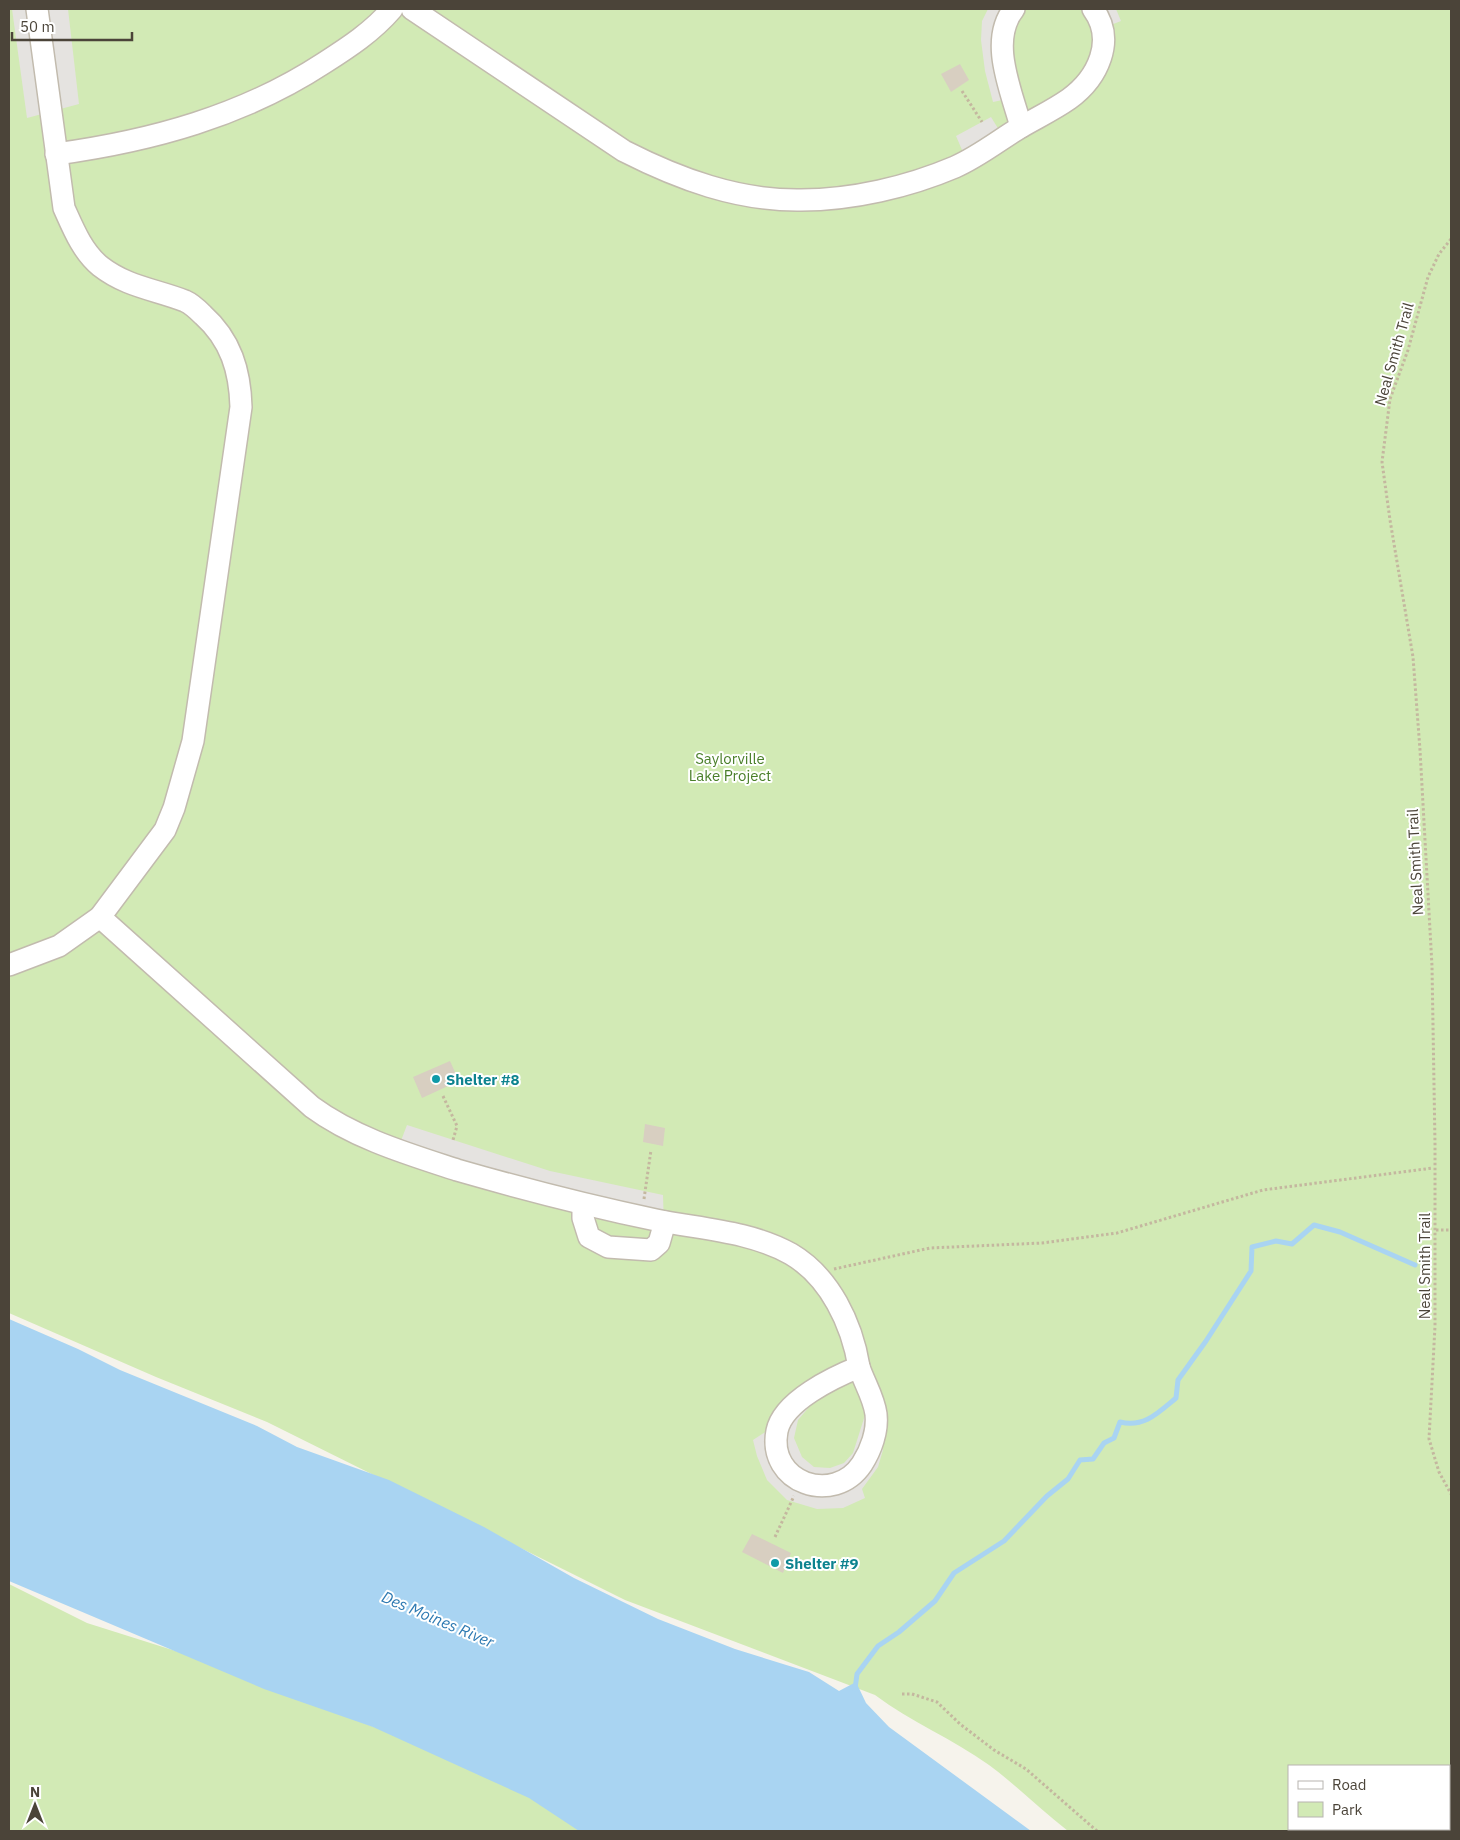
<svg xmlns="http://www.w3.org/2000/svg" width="1460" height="1840" viewBox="0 0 1460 1840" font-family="'IBM Plex Sans',sans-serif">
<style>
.green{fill:#d2eab5;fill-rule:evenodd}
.parking{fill:#e5e3e0}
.water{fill:#a9d4f2}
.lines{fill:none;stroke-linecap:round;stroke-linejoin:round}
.stream{stroke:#a9d4f2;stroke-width:5}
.building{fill:#d8cfc1}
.minor-casing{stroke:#c2bbae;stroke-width:24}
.path{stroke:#c4b79f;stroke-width:3;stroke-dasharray:2.5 2.5;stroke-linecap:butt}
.minor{stroke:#fff;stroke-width:21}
.culture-dot{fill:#0f9aa8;stroke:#fff;stroke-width:2}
.labels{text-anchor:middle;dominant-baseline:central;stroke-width:4;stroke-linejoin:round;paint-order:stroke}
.street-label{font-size:15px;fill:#4b4439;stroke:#fff}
.park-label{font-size:15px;fill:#4a7f2a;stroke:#fff}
.culture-label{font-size:15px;font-weight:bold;fill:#0d838f;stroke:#fff;text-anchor:start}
.water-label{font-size:16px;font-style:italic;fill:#2e7ab2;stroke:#fff}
</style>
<rect width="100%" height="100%" fill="#f6f3ec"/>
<g class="green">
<path d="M9,9H1451V1831H1068C1041,1810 1016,1785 989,1765C953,1739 911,1722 875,1695L625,1600L267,1422L156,1377L9,1313ZM1289,1766H1449V1829H1289Z"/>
<polygon points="9,1584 87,1623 182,1653 382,1730 622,1831 9,1831"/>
</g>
<g class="parking">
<polygon points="12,9 68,9 79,104 27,118"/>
<polygon points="988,9 1024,9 1008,35 1021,96 993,102 985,71 981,40 982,21"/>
<polygon points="1084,9 1116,9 1121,21 1098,30"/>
<polygon points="991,117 1007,143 969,166 956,136"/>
<polygon points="407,1125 550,1171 663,1195 664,1229 394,1159"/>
<polygon points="816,1399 798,1420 794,1438 802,1457 814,1467 830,1468 844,1463 853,1453 866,1412 883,1430 883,1450 878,1467 862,1489 865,1498 843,1508 817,1509 787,1500 767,1480 757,1456 753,1440"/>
</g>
<polygon class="water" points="9,1319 78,1349 120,1370 257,1426 297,1447 389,1480 484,1527 574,1578 658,1619 735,1649 809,1672 839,1691 856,1682 866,1703 889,1727 1031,1831 579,1831 529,1798 373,1727 264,1689 9,1581"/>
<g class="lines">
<path class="stream" d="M855,1689L857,1674L878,1646L899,1632L935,1601L954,1573L1004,1541L1047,1496L1068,1479L1080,1460L1093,1459L1104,1443L1114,1438L1120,1422C1144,1428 1158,1413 1176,1398L1178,1380L1206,1341L1251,1271L1252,1247L1276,1241L1292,1244L1314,1225L1340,1232L1415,1265"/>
</g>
<g class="building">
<polygon points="960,64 969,80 951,92 941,74"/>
<polygon points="450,1061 459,1081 422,1098 413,1077"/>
<polygon points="645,1124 665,1128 663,1146 643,1142"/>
<polygon points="752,1534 791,1553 783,1573 742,1552"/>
</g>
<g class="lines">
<defs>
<g id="minor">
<path d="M412,9L624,151C679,179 738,201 801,200C852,200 908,187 955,167C976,158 997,142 1016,130C1034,119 1052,111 1069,99C1098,78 1116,40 1093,9"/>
<path d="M1014,9C988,41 1012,92 1021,127"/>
<path d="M56,154C151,141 243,116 324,63C349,47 372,32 392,9"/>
<path d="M100,917L312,1107C354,1138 408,1154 457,1170C523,1189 589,1206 656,1220C700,1229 750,1231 791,1254C830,1277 852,1324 859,1367"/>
<path d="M9,965L59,946L100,917L165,830L174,808L193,741L241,407C240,371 231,340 203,315C198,310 192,304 185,301C154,289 127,287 100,266C82,251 73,228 64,208L37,9"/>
<polyline points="583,1204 583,1218 589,1237 608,1247 651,1250 659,1243 665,1222"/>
<path d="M859,1367C864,1382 874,1398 876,1414C878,1431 871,1450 862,1464C834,1506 767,1483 777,1431C783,1401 834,1377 859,1367Z"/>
</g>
</defs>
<use href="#minor" class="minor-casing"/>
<g class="path">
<polyline points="962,91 982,122"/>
<polyline points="1451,239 1439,254 1428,277 1408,350 1390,399 1382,462 1390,520 1413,657 1420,750 1432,966 1435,1144 1435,1326 1429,1439 1439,1472 1451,1494"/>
<polyline points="443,1096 457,1126 453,1140"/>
<polyline points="644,1199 651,1150"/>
<polyline points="1436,1230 1451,1230"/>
<polyline points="834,1269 930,1248 1042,1243 1117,1233 1263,1190 1433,1168"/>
<polyline points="775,1537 794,1496"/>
<polyline points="902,1694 912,1694 937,1702 960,1724 994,1750 1026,1769 1097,1831"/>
</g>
<use href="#minor" class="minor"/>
</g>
<g class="culture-dot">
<circle cx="436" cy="1079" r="5"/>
<circle cx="775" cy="1563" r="5"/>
</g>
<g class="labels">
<g class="street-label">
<text transform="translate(1394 354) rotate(-74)">Neal Smith Trail</text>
<text transform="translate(1415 862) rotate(-93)">Neal Smith Trail</text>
<text transform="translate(1424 1266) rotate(-90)">Neal Smith Trail</text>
</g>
<g class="park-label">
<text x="730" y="758">Saylorville<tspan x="730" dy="17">Lake Project</tspan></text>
</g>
<g class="culture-label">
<text x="446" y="1079">Shelter #8</text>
<text x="785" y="1563">Shelter #9</text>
</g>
<g class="water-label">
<text transform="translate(438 1619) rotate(23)">Des Moines River</text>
</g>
</g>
<rect width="1460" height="1840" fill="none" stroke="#4b4439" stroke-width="20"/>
<rect x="1288" y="1765" width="162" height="65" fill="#ffffff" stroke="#b7b4b0"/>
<rect x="1298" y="1781" width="25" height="8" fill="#ffffff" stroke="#b7b4b0"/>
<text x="1332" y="1790" font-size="15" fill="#4b4439">Road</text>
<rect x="1298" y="1802" width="25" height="15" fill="#d2eab5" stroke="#b7b4b0"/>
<text x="1332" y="1815" font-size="15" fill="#4b4439">Park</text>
<g transform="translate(35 1805)" stroke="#ffffff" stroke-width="4" paint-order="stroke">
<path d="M0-4L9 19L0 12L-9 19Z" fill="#4b4439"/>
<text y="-8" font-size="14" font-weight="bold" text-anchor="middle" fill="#4b4439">N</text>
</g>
<path d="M12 32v8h120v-8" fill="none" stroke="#4b4439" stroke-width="2.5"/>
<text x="20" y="32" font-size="15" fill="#4b4439" stroke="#ffffff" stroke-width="4" paint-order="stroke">50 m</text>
</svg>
